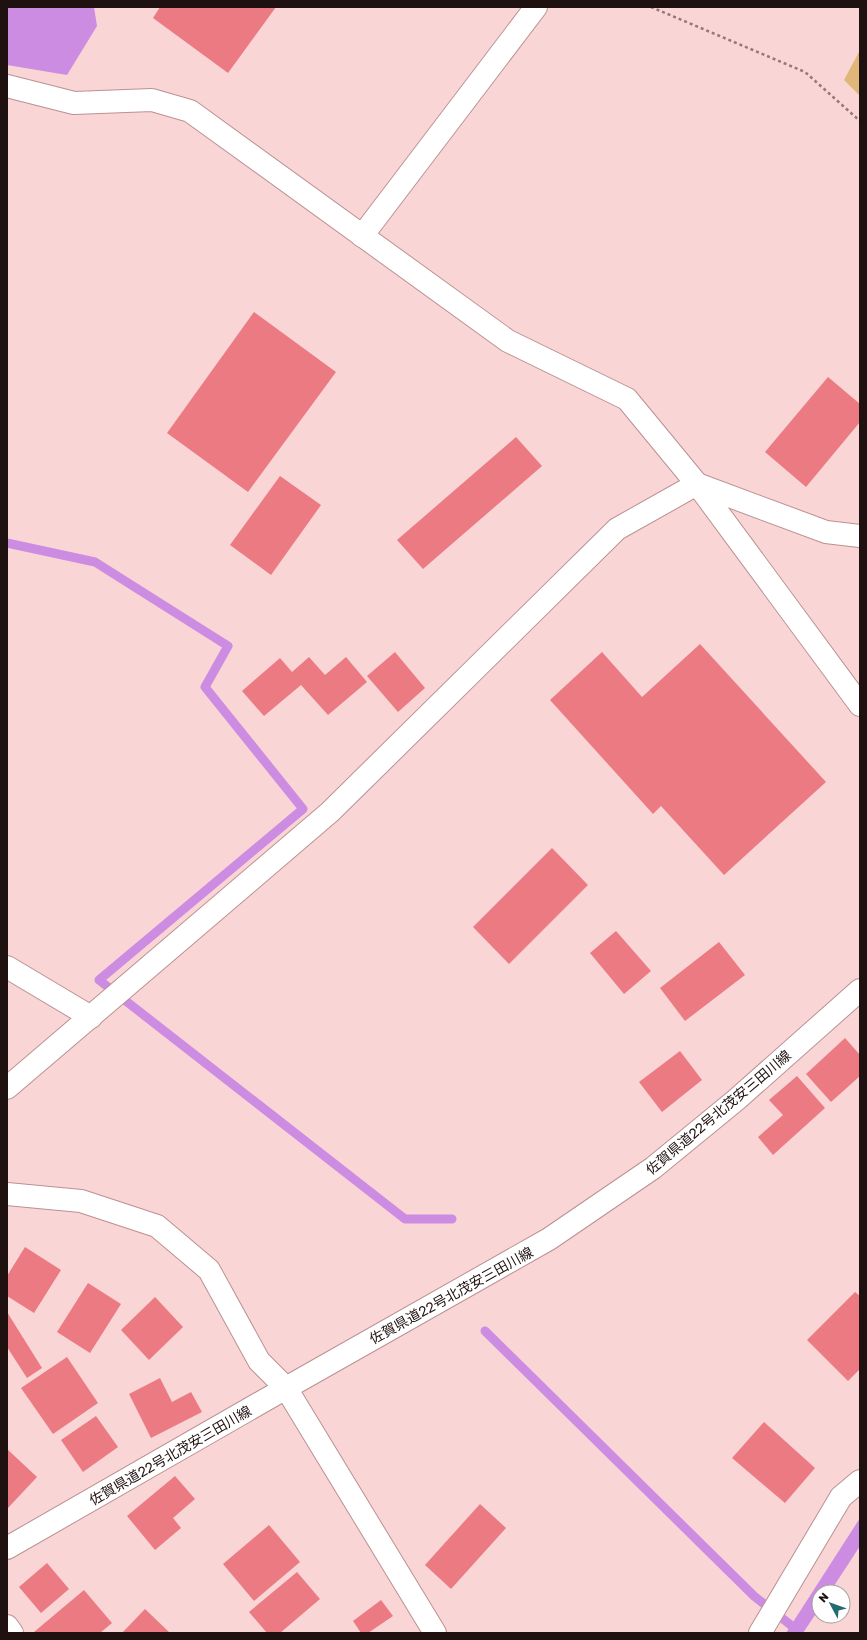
<svg xmlns="http://www.w3.org/2000/svg" width="867" height="1640" viewBox="0 0 867 1640" font-family="'Golos Text','Noto Sans JP',sans-serif">
<style>
.green{fill:#e0b779}
.water{fill:#cc8ce2}
.lines{fill:none;stroke-linecap:round;stroke-linejoin:round}
.stream{stroke:#cc8ce2;stroke-width:9}
.building{fill:#eb7a82}
.street-casing{stroke:#bb9192;stroke-width:24}
.secondary-casing{stroke:#bb9192;stroke-width:24}
.primary-casing{stroke:#bb9192;stroke-width:24}
.path{stroke:#94797a;stroke-width:2.5;stroke-dasharray:3 3;stroke-linecap:butt}
.street{stroke:#fff;stroke-width:22}
.secondary{stroke:#fff;stroke-width:22}
.primary{stroke:#fff;stroke-width:22}
.labels{text-anchor:middle;dominant-baseline:central;stroke-width:3;stroke-linejoin:round;paint-order:stroke}
.street-label{font-size:14px;fill:#201111;stroke:#fff}
</style>
<rect width="100%" height="100%" fill="#fad5d6"/>
<polygon class="green" points="860,50 860,96 844,80"/>
<g class="water">
<polygon points="7,7 94,7 97,26 67,75 7,65"/>
<polygon points="860,1518 860,1546 830,1592 819,1592 819,1609 803,1633 786,1633"/>
</g>
<g class="lines">
<g class="stream">
<polyline points="7,543 95,562 228,646 205,687 303,809 99,980 405,1219 452,1219"/>
<polyline points="485,1331 754,1596 797,1630 795,1633"/>
</g>
</g>
<g class="building">
<polygon points="160,7 276,7 228,73 153,18"/>
<polygon points="254,312 336,372 248,492 167,433"/>
<polygon points="828,377 860,404 860,422 806,487 765,452"/>
<polygon points="516,437 542,466 423,569 397,540"/>
<polygon points="280,476 321,505 271,575 230,545"/>
<polygon points="700,644 826,782 724,875 661,806 653,814 550,700 602,652 642,697"/>
<polygon points="395,652 425,688 398,712 367,676"/>
<polygon points="309,657 325,675 346,657 367,682 328,715 301,685 264,716 242,691 280,658 292,672"/>
<polygon points="552,848 588,885 509,964 473,927"/>
<polygon points="616,931 651,971 624,994 590,953"/>
<polygon points="719,942 745,975 685,1021 660,988"/>
<polygon points="845,1038 860,1055 860,1076 831,1102 806,1074"/>
<polygon points="680,1051 702,1080 662,1112 639,1082"/>
<polygon points="797,1076 825,1108 773,1155 758,1137 783,1115 769,1100"/>
<polygon points="25,1247 61,1270 34,1313 7,1296 7,1276"/>
<polygon points="88,1283 121,1304 90,1353 57,1332"/>
<polygon points="855,1292 860,1296 860,1369 848,1381 807,1340"/>
<polygon points="155,1297 183,1327 149,1360 121,1330"/>
<polygon points="7,1312 42,1368 27,1378 7,1347"/>
<polygon points="67,1357 98,1403 53,1434 21,1388"/>
<polygon points="160,1378 172,1402 191,1392 202,1412 151,1438 129,1394"/>
<polygon points="96,1416 118,1447 83,1472 61,1440"/>
<polygon points="764,1422 815,1468 785,1503 732,1458"/>
<polygon points="7,1449 37,1477 7,1509"/>
<polygon points="175,1476 195,1499 173,1518 181,1528 155,1550 127,1516"/>
<polygon points="480,1504 506,1528 451,1589 425,1565"/>
<polygon points="269,1525 300,1562 254,1601 223,1564"/>
<polygon points="47,1563 69,1589 41,1613 19,1587"/>
<polygon points="297,1572 320,1599 280,1633 267,1633 249,1612"/>
<polygon points="84,1590 112,1623 100,1633 35,1633 34,1632"/>
<polygon points="381,1600 393,1616 368,1633 361,1633 353,1621"/>
<polygon points="145,1609 169,1632 168,1633 122,1633"/>
</g>
<g class="lines">
<defs>
<g id="street">
<polyline points="362,236 536,7"/>
<polyline points="7,967 91,1017"/>
<polyline points="7,1088 330,812 617,529 697,484 826,532 860,536"/>
<polyline points="7,1194 81,1201 157,1226 209,1270 259,1361 286,1388"/>
<polyline points="7,1626 12,1633"/>
<polyline points="760,1633 841,1497 860,1481"/>
</g>
<g id="secondary">
<polyline points="7,86 74,103 152,100 190,111 508,341 627,399 697,484 860,705"/>
<polyline points="286,1388 435,1633"/>
</g>
<polyline id="primary" points="7,1548 286,1388 549,1239 653,1168 736,1100 860,990"/>
</defs>
<use href="#street" class="street-casing"/>
<use href="#secondary" class="secondary-casing"/>
<use href="#primary" class="primary-casing"/>
<polyline class="path" points="651,7 805,72 860,121"/>
<use href="#street" class="street"/>
<use href="#secondary" class="secondary"/>
<use href="#primary" class="primary"/>
</g>
<g class="labels">
<g class="street-label">
<text transform="translate(718 1112) rotate(-40)">佐賀県道22号北茂安三田川線</text>
<text transform="translate(451 1295) rotate(-29)">佐賀県道22号北茂安三田川線</text>
<text transform="translate(170 1455) rotate(-30)">佐賀県道22号北茂安三田川線</text>
</g>
</g>
<rect width="867" height="1640" fill="none" stroke="#201111" stroke-width="16"/>
<g transform="translate(831 1604) rotate(311)"><circle r="19" fill="#ffffff" stroke="#a6a0a0"/>
<path d="M0-3L7 15L0 10L-7 15Z" fill="#226d6f"/>
<text y="-6" font-size="11" font-weight="bold" text-anchor="middle" fill="#201111">N</text>
</g>
</svg>
